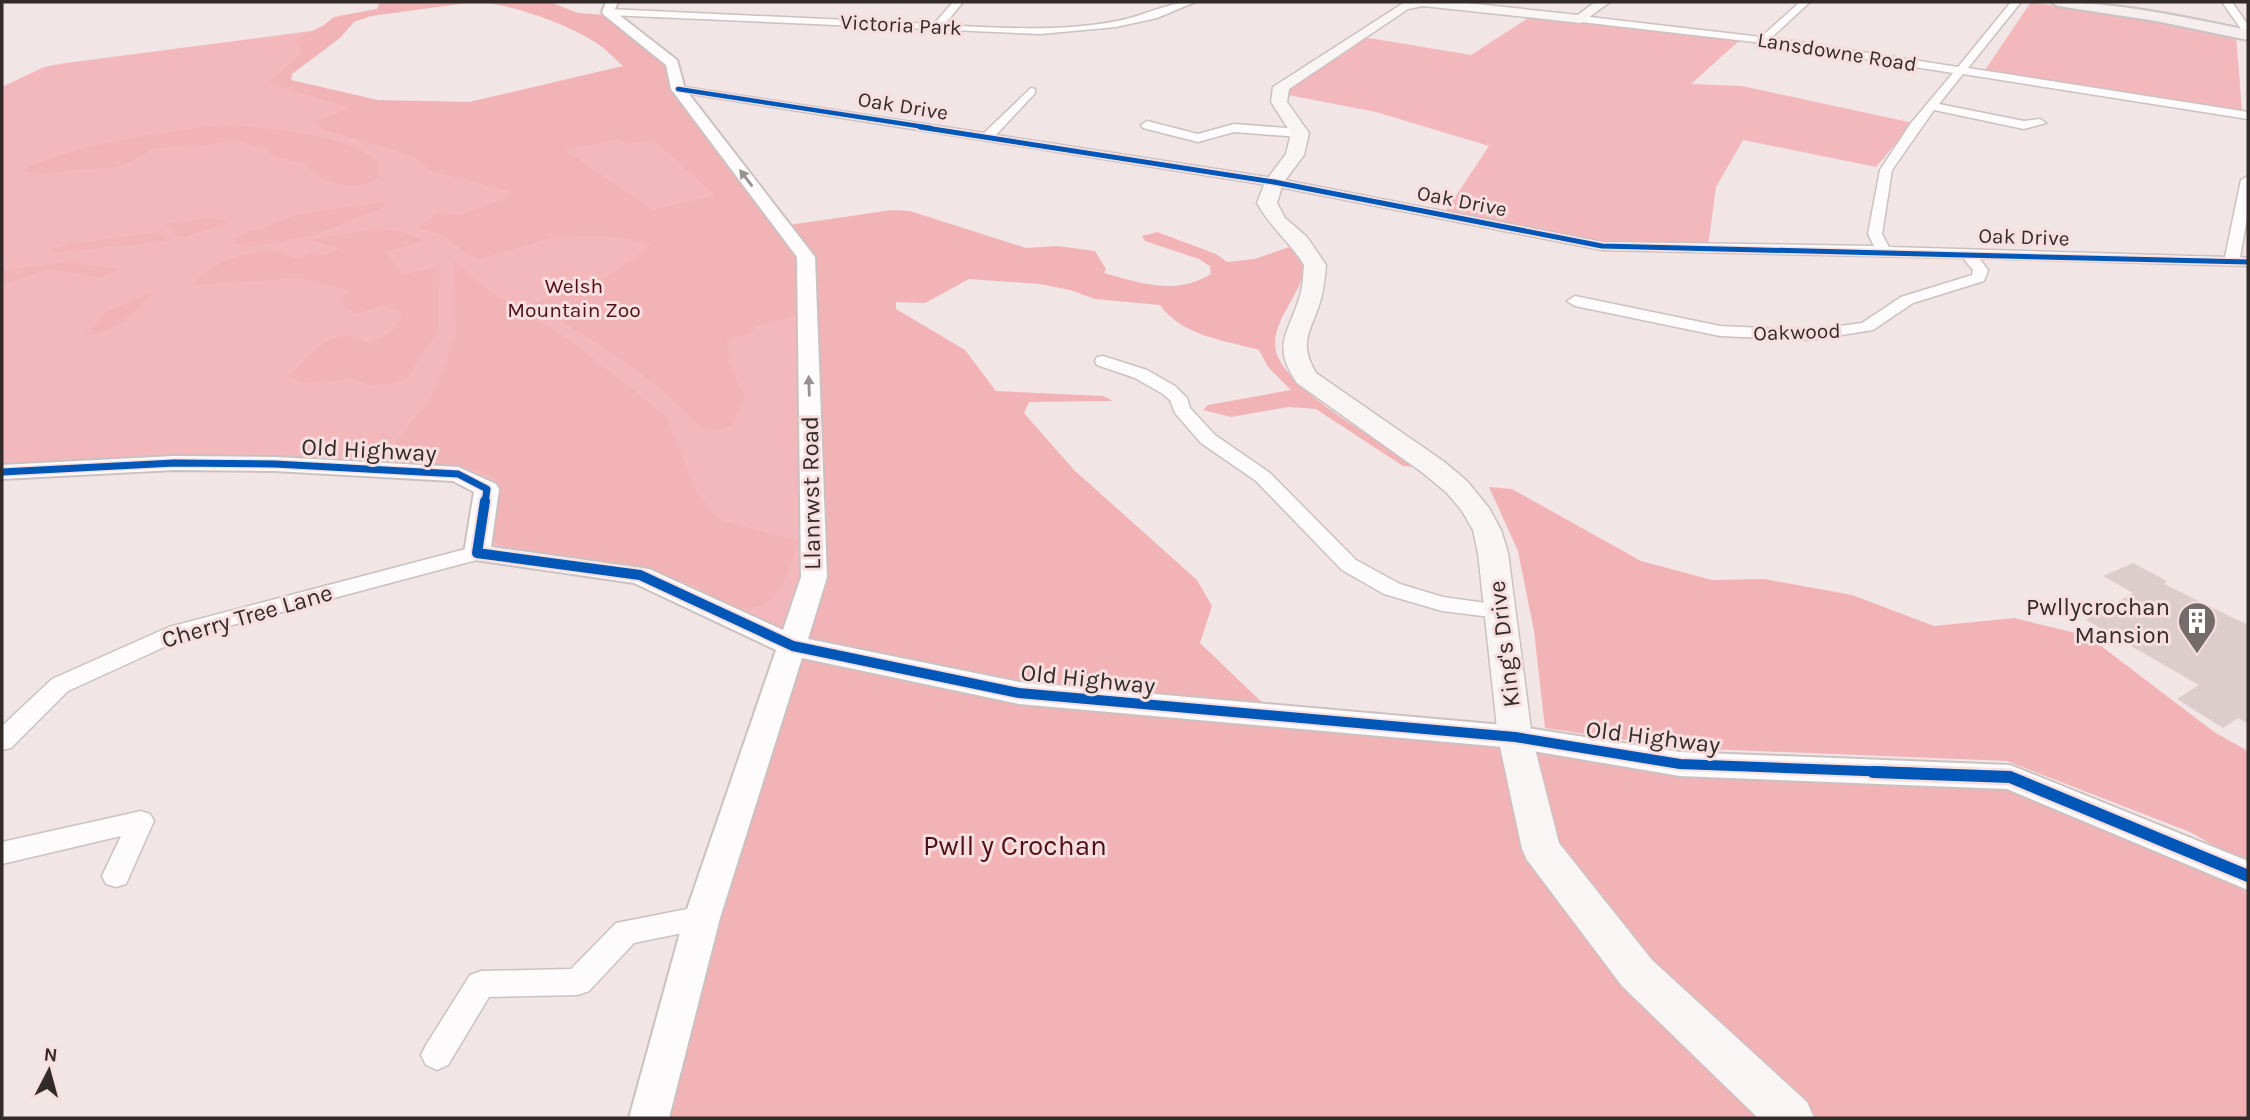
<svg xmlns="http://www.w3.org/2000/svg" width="2250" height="1120" viewBox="0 0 2250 1120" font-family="Karla,sans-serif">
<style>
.green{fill:#f3b8bb}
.forest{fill:#f2b3b6;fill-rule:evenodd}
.building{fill:#dcc}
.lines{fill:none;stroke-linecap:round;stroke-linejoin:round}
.minor-casing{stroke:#ccc1c1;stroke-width:3}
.tertiary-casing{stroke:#ccc1c1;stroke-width:4}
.secondary-casing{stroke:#ccc1c1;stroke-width:3}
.primary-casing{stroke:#c9c3c3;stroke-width:4}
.minor{fill:#fdfbfb;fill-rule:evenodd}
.tertiary{fill:#fdfbfb;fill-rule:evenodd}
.secondary{fill:#faf5f5;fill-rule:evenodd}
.primary{fill:#f6eeee;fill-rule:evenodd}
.cycleway-far4-casing{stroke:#f7dfdf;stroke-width:7}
.cycleway-far3-casing{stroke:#f7dfdf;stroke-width:8}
.cycleway-far2-casing{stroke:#f7dfdf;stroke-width:10}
.cycleway-far1-casing{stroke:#f7dfdf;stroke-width:14}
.cycleway-casing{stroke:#f7dfdf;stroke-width:17}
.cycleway-far4{stroke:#0057b8;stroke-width:4.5}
.cycleway-far3{stroke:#0057b8;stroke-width:5}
.cycleway-far2{stroke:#0057b8;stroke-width:7}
.cycleway-far1{stroke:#0057b8;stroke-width:10}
.cycleway{stroke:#0057b8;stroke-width:12}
.oneway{fill:#989292}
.labels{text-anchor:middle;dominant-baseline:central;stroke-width:6;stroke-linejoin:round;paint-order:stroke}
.far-street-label{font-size:21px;fill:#332a2a;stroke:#f7dfdf}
.far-park-label{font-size:21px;fill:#501019;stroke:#f7dfdf}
.street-label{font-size:24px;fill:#332a2a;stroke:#f7dfdf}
.poi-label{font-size:24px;fill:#332a2a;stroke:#f7dfdf;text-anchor:end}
.near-park-label{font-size:28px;fill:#501019;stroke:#f7dfdf}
</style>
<rect width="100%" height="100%" fill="#f1e5e5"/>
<g class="green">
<polygon points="2031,2 2236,35 2242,111 1985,70"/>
<polygon points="1530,17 1739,41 1691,84 1742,86 1913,123 1876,167 1743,140 1716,187 1708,247 1602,246 1443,215 1489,146 1376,112 1278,93 1357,36 1471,55"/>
<polygon points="319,30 284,82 360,102 460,108 672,63 678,89 806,257 814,577 793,646 640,575 477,553 487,489 458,474 182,458 2,466 2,87 44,67 66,63"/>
</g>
<g class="forest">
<path d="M380,2H550L578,13L606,15L663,62L674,93L700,132L800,261L796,316L757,326L752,333L727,340L729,362L745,397L733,424L720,430L701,428C657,376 590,341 533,303C582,288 614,280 651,243L609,236L554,237L477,260L441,235L418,228L438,213L461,215L511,196L509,191L431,171L413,156L319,128L316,121L351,108L268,83L302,53L295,40L324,25L334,17L377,9ZM474,2C507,2 571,25 598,44C607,50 615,59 623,66L469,102L378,100L291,80L292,74L340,38L354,22L371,16ZM619,139L627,144L653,140L715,195L653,210L565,150Z"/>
<path d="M233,125C276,129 344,135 378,161L379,177C358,194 320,184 305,164L271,156L267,148L231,140L203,146L155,148L126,164L112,168L81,169L45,174L22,172C51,148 192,126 233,125Z"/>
<polygon points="376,203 388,205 315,235 237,249 244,246 232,242 248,231 264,228 295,215"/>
<path d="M892,210L910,211L1026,248L1058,246L1095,251L1106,269L1104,273C1140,283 1176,296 1211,274L1210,266L1199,259L1145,241L1142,236L1157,232L1216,254L1227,262L1255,259L1292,246C1296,252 1302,257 1303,264C1308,292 1260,327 1280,361C1300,397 1372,436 1407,460L1413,467L1403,466L1316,409L1288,407L1231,417L1203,410L1208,405L1291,390L1268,367L1259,350C1224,340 1182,336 1160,305L1095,299L1070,290L1040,284L969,279L925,303L896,302V309L965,350L996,391L1103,396L1113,401L1029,402L1024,413L1074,470L1197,580L1212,606L1200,643L1275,715L1680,764L2010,777L2248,876V1118H649L670,1036L814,577L806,257L789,225Z"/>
<polygon points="207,218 222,220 227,224 184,237 177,236 165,224"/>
<path d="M374,229L401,231L424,241L386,252L402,275L439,266L438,332L406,379L390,384L369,385L352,379L301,383L289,377C303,362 321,339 343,336C351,335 363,341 371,343L392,331L402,318L400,312L383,305L357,314L344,307L343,298L348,290L299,278L194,285C207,264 249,249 273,251C282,253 291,256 299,259L312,253L324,256L340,248L310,240Z"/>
<polygon points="158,232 167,241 49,253 52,249 70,244"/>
<polygon points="75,261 85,265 120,269 102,277 45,269 2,286 2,271"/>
<path d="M454,261L492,293L568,339L666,416L695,489L719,520L799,541C790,563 783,601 757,607C731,614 706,589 683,581C626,561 567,556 508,548L493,542L501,485C478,456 422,473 389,465L383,458L425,405L438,385L456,333Z"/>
<path d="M154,291C139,308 111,339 85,334L101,318L102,314Z"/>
<polygon points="1489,487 1512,489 1641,561 1712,580 1764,579 1852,595 1934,626 2014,618 2088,636 2214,732 2248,751 2248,865 2190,832 2007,761 1681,748 1545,728 1534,631 1518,551"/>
</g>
<polygon class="building" points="2133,563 2167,581 2164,584 2248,625 2248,724 2238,718 2223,728 2177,699 2199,685 2086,620 2133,593 2103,576"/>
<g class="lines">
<defs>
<g id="minor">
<path d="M953,2H963L944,25C1001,28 1060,32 1117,21C1142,17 1169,1 1195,2L1157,18L1116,27L1040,34L608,15L603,12L608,9L934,24Z"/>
<polygon points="1800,2 1810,2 1771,38 1958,67 2011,2 2021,2 1968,68 2248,112 2248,119 1963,74 1939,104 2024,121 2040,119 2046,123 2024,129 1934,110 1892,170 1882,234 1889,247 2225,257 2241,180 2248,176 2248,213 2240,257 2248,258 2248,266 1979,258 1988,270 1984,281 1913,303 1873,330 1810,340 1720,336 1575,306 1567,301 1575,296 1720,326 1810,330 1862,323 1901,297 1972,275 1973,270 1963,258 1602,250 1274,186 678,92 672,89 678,86 984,133 1031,88 1035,89 1035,93 996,135 1274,178 1602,242 1874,246 1868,234 1880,170 1911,123 1953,73 1763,43 1581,22 1576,19 1581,16 1761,37"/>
<polygon points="2222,2 2232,2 2248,25 2246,35 2238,35 2241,29"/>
<polygon points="1147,121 1198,134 1234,124 1300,129 1306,133 1300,137 1234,132 1198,142 1143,128 1141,125"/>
<polygon points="1103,356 1147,370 1175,386 1187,398 1190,408 1215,435 1270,473 1356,560 1400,584 1443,597 1507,606 1510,611 1507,616 1499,618 1442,611 1384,594 1342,570 1256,481 1201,443 1175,413 1170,400 1163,394 1135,378 1097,365 1095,361 1097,357"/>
<polygon points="477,546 484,548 487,553 484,558 184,638 68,691 11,748 2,750 2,726 52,679 169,627"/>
<polygon points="141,811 150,814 154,821 126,884 116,887 106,884 102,876 121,836 2,864 2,842"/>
<polygon points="702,906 712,909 716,918 712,927 634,943 589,991 578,995 489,997 448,1065 437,1070 426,1065 421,1055 426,1045 470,975 481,971 571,969 616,923"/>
</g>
<polygon id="tertiary" points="606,2 618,2 614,11 677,60 685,89 815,257 827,577 808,639 1019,682 1515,726 1680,752 2010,765 2248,861 2248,890 2007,789 1680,776 1515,748 1019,704 802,658 720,918 669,1118 629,1118 684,918 776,650 634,583 468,559 464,553 474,492 453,481 275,471 174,470 2,479 2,465 174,456 275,457 458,467 496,484 499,489 491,547 649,569 783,630 801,577 797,257 671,89 666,65 604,15 602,12"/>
<path id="secondary" d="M1405,2H1458L1578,15L1595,2H1610L1581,23L1423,6L1408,9L1289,89L1287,102L1309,133L1304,155L1283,183L1277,203L1285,218L1307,237L1326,265C1325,276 1324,288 1321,299C1312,330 1297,341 1316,373L1443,461L1467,481L1489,508L1501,530L1508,553L1532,737L1559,843L1652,960L1807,1102L1814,1118H1758L1622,986L1527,860L1522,849L1498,737L1478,553L1473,530L1462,511L1447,493L1423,473L1297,383C1272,346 1287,336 1299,299C1303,288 1303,276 1304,265C1290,242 1270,227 1257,203L1265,182L1286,154L1291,133L1271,102L1273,87Z"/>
<path id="primary" d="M2051,2C2118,2 2183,17 2248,30V40L2156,21L2058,6Z"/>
</defs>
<use href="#minor" class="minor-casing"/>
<use href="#tertiary" class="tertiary-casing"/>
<use href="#secondary" class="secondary-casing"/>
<use href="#primary" class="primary-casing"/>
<use href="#minor" class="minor"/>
<use href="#tertiary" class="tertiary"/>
<use href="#secondary" class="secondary"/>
<use href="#primary" class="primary"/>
<defs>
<polyline id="cycleway-far4" points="678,89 931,128"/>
<polyline id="cycleway-far3" points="920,127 1274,182 1602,246 2248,262"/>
<polyline id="cycleway-far2" points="2,472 174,463 275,464 458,474 487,489 485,503"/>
<polyline id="cycleway-far1" points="485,501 477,553 640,575 793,646 1019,693 1515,737 1680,764 1918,773"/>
<polyline id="cycleway" points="1873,772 2010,777 2248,876"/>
</defs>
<use href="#cycleway-far4" class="cycleway-far4-casing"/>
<use href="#cycleway-far3" class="cycleway-far3-casing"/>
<use href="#cycleway-far2" class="cycleway-far2-casing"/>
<use href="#cycleway-far1" class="cycleway-far1-casing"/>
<use href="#cycleway" class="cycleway-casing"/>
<use href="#cycleway-far4" class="cycleway-far4"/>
<use href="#cycleway-far3" class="cycleway-far3"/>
<use href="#cycleway-far2" class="cycleway-far2"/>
<use href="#cycleway-far1" class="cycleway-far1"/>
<use href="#cycleway" class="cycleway"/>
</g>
<defs><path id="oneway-solid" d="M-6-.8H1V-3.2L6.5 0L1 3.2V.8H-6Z" transform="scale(1.75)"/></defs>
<g class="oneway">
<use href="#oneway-solid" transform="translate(746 178) rotate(-127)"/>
<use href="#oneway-solid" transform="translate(809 386) rotate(-92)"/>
</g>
<defs>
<symbol id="building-pin" viewBox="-11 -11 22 30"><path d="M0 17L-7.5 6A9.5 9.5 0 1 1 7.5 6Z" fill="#766b6b" stroke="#f7dfdf"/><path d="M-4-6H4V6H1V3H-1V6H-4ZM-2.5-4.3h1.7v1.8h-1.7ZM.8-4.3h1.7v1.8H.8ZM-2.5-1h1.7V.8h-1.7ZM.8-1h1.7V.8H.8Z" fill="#fff"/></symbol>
</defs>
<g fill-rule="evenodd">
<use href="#building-pin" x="2175" y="599" width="44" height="60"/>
</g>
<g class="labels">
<g class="far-street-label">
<text transform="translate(901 25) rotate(3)">Victoria Park</text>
<text transform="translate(1837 52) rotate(9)">Lansdowne Road</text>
<text transform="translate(903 106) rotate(9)">Oak Drive</text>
<text transform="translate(1462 201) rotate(11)">Oak Drive</text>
<text transform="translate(2024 237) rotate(2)">Oak Drive</text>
<text transform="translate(1797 332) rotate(-2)">Oakwood</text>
</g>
<g class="far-park-label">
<text x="574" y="286">Welsh<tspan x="574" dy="24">Mountain Zoo</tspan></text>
</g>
<g class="street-label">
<text transform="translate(369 450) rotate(3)">Old Highway</text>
<text transform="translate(811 493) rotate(-91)">Llanrwst Road</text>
<text transform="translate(247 616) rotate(-16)">Cherry Tree Lane</text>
<text transform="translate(1504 644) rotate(-97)">King's Drive</text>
<text transform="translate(1088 679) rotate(6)">Old Highway</text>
<text transform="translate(1653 737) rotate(7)">Old Highway</text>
</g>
<g class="poi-label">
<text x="2170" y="607">Pwllycrochan<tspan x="2170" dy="28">Mansion</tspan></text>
</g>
<g class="near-park-label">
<text x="1015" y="845">Pwll y Crochan</text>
</g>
</g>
<rect width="2250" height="1120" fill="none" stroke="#332a2a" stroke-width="7"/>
<g transform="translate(49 1071) rotate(6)" stroke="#f7dfdf" stroke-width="5" paint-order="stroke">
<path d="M0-5L12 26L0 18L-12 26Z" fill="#332a2a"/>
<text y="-10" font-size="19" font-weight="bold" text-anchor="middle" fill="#332a2a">N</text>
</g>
</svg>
